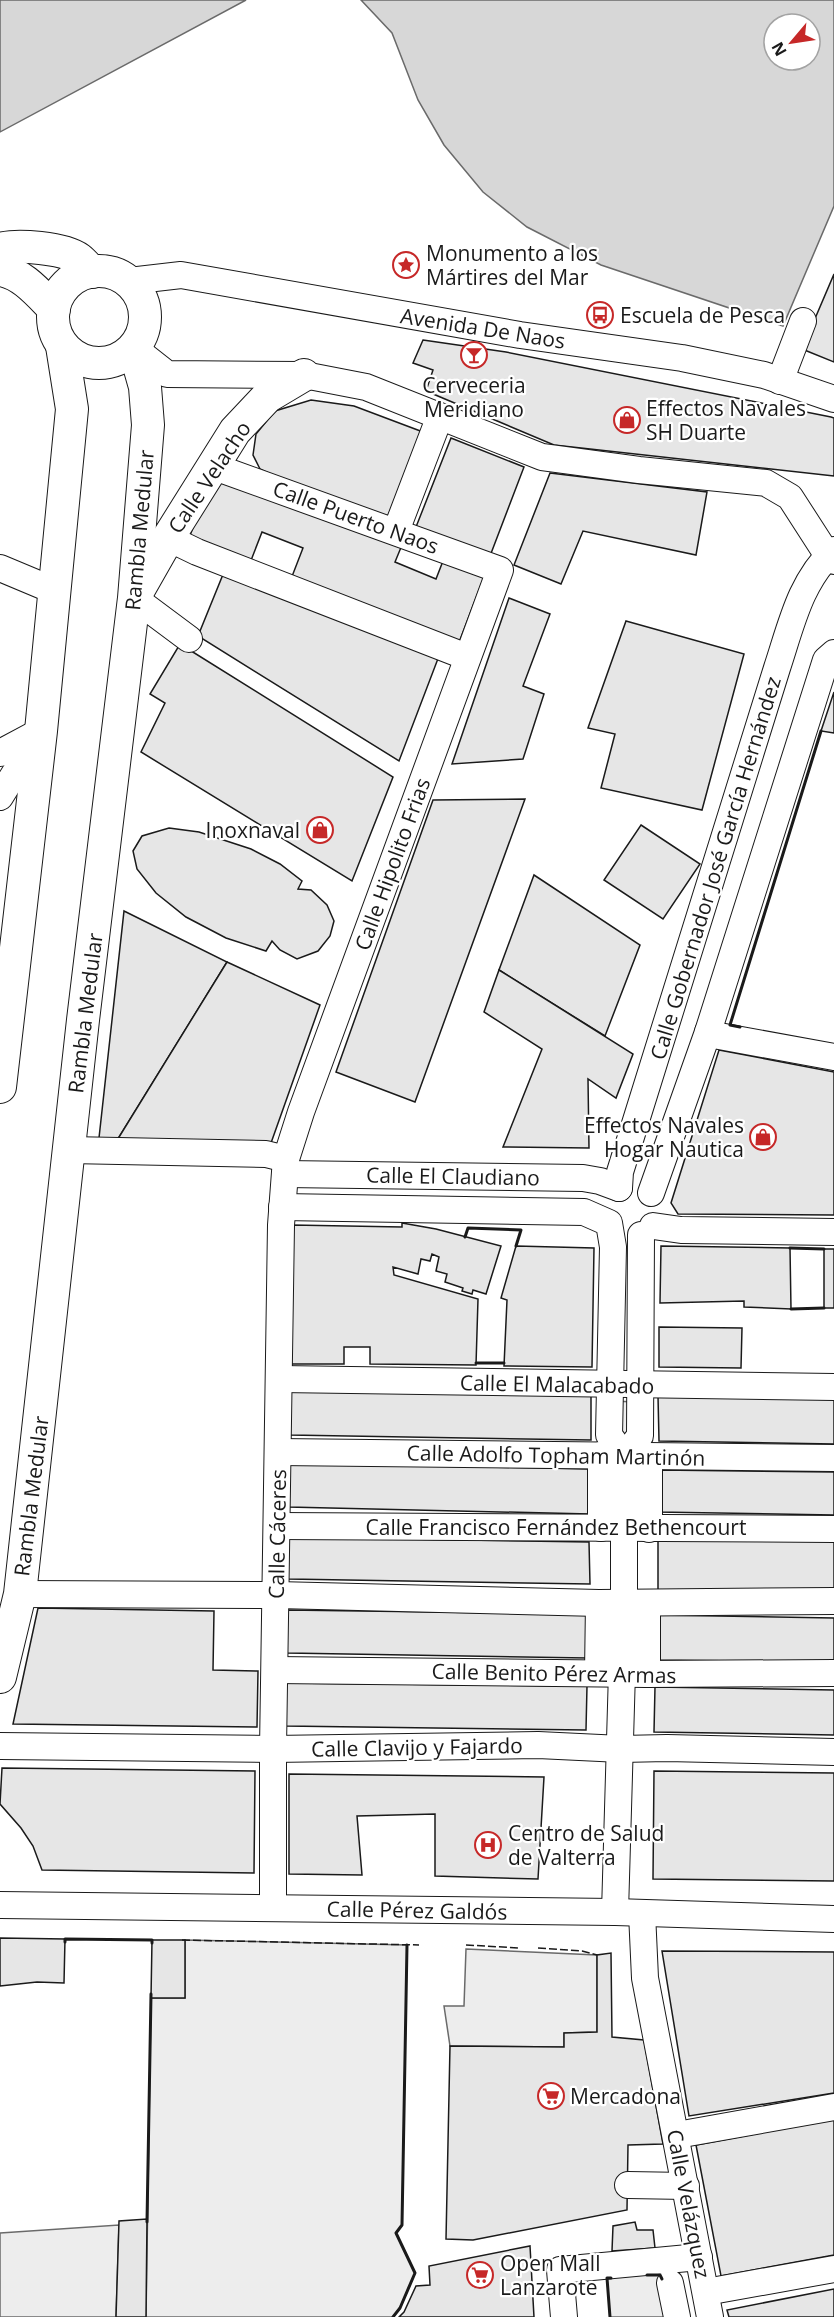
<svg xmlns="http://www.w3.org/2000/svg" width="834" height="2317" viewBox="0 0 834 2317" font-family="'Open Sans',sans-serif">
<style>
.built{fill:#ededed;stroke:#6a6a6a;stroke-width:1.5}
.water{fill:#d7d7d7;stroke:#6a6a6a;stroke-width:1.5;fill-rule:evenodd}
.building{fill:#e6e6e6;stroke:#1a1a1a;stroke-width:1.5}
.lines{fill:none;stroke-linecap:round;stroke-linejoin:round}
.minor-casing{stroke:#1a1a1a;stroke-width:28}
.major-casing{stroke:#1a1a1a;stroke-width:34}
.minor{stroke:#fff;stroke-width:26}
.major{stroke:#fff;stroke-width:32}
.fence{stroke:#1a1a1a;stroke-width:1.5;stroke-dasharray:8 3;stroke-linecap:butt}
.wall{stroke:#1a1a1a;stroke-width:3}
.labels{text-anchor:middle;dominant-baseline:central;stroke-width:4.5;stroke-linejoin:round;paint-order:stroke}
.poi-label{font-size:21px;fill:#1a1a1a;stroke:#fff;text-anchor:start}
.street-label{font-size:21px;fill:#1a1a1a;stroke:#fff}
</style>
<rect width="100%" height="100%" fill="#fff"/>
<g class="built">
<polygon points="613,1401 635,1402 635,1435 612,1435"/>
<polygon points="185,1940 407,1945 402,2225 396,2233 415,2273 400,2308 393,2317 146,2317 151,1998 185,1998"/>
<polygon points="466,1949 597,1955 597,2032 564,2033 564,2047 450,2046 444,2006 464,2006"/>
<polygon points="119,2225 116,2317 0,2317 0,2233"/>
<polygon points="655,2274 662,2276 669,2317 610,2317 607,2278"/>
</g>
<g class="water">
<polygon points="0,0 246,0 0,132"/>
<path d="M361,0H834V206L783,326L601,265L527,227L483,192L444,145L418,100L392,33ZM774,24H810V60H774Z"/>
</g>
<g class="building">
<polygon points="834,274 834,362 802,349"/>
<polygon points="423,340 506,352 831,417 834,418 834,476 554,445 426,391 433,370 413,363"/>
<polygon points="311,400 354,406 423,432 390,519 278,478 260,469 253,455 256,434 275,411"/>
<polygon points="451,438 524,467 490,556 416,527"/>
<polygon points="215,471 402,545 395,562 436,579 443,561 484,577 458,645 291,579 303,548 262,532 250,563 189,538"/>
<polygon points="550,473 707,492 696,555 583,531 561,584 514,565"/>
<polygon points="224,572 439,656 399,761 198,636"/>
<polygon points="509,598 550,614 523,686 544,694 523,759 452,764"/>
<polygon points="626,621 744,654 702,810 601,788 615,734 588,728"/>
<polygon points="180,644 393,777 352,881 141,752 165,703 150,694"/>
<polygon points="834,692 834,733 821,731"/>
<polygon points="525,799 415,1102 336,1072 433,800"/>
<polygon points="641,825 700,864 663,919 604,880"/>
<polygon points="169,828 199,832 251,849 280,864 302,881 298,889 311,890 327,905 334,921 330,936 318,951 297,959 280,950 272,941 266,951 226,938 186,917 156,893 137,869 133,851 142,836"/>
<polygon points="534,875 640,945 605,1036 499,970"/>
<polygon points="124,911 227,962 116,1142 99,1138"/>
<polygon points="227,962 320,1005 271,1143 116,1142"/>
<polygon points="499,970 633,1054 616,1098 588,1079 589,1148 503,1147 542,1049 484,1012"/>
<polygon points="719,1050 834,1072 834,1215 678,1214 671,1203"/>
<polygon points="402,1223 436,1229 501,1246 486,1294 473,1290 472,1294 462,1291 463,1288 445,1282 447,1274 436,1271 439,1257 432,1254 430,1261 421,1259 418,1274 393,1267 394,1275 478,1299 476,1365 370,1364 370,1347 344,1347 344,1364 290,1364 292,1225 402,1227"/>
<polygon points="516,1246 594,1248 592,1367 504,1366 507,1300 501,1298"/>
<polygon points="661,1246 790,1248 791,1309 744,1307 744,1301 660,1303"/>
<rect x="824" y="1249" width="10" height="59"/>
<polygon points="659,1327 742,1328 741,1368 659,1367"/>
<polygon points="291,1390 591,1396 591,1440 289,1435"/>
<polygon points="658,1396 834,1399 834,1444 659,1441"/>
<polygon points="290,1463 590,1469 590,1514 288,1507"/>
<polygon points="658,1470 834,1472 834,1515 657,1512"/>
<polygon points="658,1536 834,1538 834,1593 658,1590"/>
<polygon points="288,1537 589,1542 590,1584 288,1579"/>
<polygon points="38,1608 214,1611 213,1670 258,1671 257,1727 13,1724"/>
<polygon points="286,1610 589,1614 587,1658 287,1653"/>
<polygon points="656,1615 834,1618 834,1662 656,1660"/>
<polygon points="285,1683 587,1686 586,1730 285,1726"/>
<polygon points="655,1687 834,1690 834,1735 654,1732"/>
<polygon points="2,1768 255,1771 254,1873 42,1870 33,1846 21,1828 0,1804"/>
<polygon points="654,1771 834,1773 834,1881 653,1879"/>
<polygon points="289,1774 544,1777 538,1879 435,1876 435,1814 357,1816 362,1875 289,1874"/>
<polygon points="0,1938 65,1939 64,1983 37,1982 0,1986"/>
<polygon points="152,1940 185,1940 185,1998 151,1998"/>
<polygon points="662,1951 834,1952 834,2093 689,2116"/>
<polygon points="611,1953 612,2037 644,2040 663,2144 628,2145 627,2210 473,2240 446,2239 450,2046 564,2047 564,2033 597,2032 597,1955"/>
<polygon points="834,2119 834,2255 721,2276 696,2145"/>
<polygon points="147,2219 146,2317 116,2317 119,2221"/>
<polygon points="635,2222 637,2230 653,2230 655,2248 612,2251 613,2226"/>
<polygon points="530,2246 534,2317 399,2317 404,2312 416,2286 430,2285 429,2266"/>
<polygon points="834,2289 834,2317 729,2317 727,2310"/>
</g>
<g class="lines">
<defs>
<g id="minor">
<polyline points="129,281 181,275 520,335 682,358 764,375 834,399"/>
<polyline points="134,348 167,374 304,375 366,387 542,457 639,470 766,483 790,497 828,556 834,561"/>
<polyline points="780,381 803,321"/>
<polyline points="212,466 500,570 301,1112 286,1159 281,1225 273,1749 273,1908"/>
<polyline points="396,531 440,416"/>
<polyline points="168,538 197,552 467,657"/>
<polyline points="0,568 55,591"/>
<polyline points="134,598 189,639"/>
<polyline points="0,753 41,731"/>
<polyline points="0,797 39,734"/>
<polyline points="708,1032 719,1036 834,1057"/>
<polyline points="69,1150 266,1154 286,1159"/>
<polyline points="285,1174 583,1178 600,1181 619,1188"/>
<path d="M619,1188L620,1172L777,668C791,626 800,581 834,550"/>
<polyline points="651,1193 708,1032 826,660 834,653"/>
<polyline points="282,1207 584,1212 609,1223 613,1247 609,1435 624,1456 624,1603 615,1912"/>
<polyline points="653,1226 681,1230 834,1232"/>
<polyline points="280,1379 834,1387"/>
<polyline points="278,1452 834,1458"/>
<polyline points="624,1456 640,1436 641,1235"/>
<polyline points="277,1526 834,1529"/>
<polyline points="601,1528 601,1455"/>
<polyline points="649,1529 649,1457"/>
<polyline points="20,1594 277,1595 599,1603 834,1601"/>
<polyline points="275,1670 647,1674 834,1673"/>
<polyline points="598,1673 599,1603"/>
<polyline points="647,1674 647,1603"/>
<polyline points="0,1746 273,1749 538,1745 621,1749 667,1748 834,1752"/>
<polyline points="0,1905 615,1912 834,1919"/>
<polyline points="642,1913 645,1978 710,2317"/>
<polyline points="677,2135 834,2107"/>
<polyline points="628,2185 686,2186"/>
<polyline points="670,2283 677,2317"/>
<polyline points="706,2292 834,2269"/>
<polyline points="564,2317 560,2270 699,2257"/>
</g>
<g id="major">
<path d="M0,249C17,244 64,248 79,259C83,262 88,268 92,272"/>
<path d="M0,270C22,273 39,294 54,309"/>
<circle cx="99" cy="317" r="46"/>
<polyline points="139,589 168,538 235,431 267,397 304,375"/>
<polyline points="0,1087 41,731 72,409 62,346"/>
<polyline points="0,1677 20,1594 83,1020 134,598 148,425 145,387 134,348"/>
</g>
</defs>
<use href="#minor" class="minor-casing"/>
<use href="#major" class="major-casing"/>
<use href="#minor" class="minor"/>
<use href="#major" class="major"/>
<g class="fence">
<polyline points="182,1940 419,1945"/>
<polyline points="466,1945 519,1948"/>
<polyline points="538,1948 582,1951 597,1955"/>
</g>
<g class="wall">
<polyline points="740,1027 730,1025 821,731"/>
<polyline points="465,1237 468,1228 521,1230 516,1246"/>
<polyline points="790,1248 824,1249"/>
<polyline points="791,1309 824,1308"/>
<polyline points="476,1363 504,1363"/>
<polyline points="65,1942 65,1939 152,1940 152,1943"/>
<polyline points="147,2222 151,1994"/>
<polyline points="647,2275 660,2275 662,2279"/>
<polyline points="393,2317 400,2308 415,2273 396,2233 402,2225 407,1945"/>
<polyline points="610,2317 607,2278 611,2278"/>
</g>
</g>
<defs>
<symbol id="sight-ring" viewBox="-11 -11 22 22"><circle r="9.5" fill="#fff" stroke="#c62828" stroke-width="1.5"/><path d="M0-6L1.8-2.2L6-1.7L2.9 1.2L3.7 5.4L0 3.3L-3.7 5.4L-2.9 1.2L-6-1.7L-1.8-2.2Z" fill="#c62828"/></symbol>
<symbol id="bus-ring" viewBox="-11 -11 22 22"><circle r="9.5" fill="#fff" stroke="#c62828" stroke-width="1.5"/><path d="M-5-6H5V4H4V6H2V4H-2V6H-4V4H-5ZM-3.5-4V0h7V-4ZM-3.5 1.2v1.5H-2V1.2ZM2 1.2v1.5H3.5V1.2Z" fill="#c62828"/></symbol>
<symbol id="bar-ring" viewBox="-11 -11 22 22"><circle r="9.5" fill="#fff" stroke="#c62828" stroke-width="1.5"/><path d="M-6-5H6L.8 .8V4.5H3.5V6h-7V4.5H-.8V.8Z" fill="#c62828"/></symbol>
<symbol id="shop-ring" viewBox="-11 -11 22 22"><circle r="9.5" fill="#fff" stroke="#c62828" stroke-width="1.5"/><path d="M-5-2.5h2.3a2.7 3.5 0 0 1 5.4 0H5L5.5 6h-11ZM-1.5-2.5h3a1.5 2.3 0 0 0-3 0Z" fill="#c62828"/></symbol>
<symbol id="hospital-ring" viewBox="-11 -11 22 22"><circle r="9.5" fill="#fff" stroke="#c62828" stroke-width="1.5"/><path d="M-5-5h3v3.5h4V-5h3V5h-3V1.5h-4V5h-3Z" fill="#c62828"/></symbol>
<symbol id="supermarket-ring" viewBox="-11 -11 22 22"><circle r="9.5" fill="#fff" stroke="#c62828" stroke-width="1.5"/><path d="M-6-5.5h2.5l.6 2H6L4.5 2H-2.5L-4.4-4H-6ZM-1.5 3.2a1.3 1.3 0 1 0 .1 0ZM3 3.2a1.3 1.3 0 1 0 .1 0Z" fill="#c62828"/></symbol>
</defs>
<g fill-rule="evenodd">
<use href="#sight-ring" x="391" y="250" width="30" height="30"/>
<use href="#bus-ring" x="585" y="300" width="30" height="30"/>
<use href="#bar-ring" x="459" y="340" width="30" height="30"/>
<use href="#shop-ring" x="612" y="405" width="30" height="30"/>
<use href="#shop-ring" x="305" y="815" width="30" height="30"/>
<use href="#shop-ring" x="748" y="1122" width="30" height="30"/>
<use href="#hospital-ring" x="473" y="1830" width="30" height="30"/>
<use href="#supermarket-ring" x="536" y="2081" width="30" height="30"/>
<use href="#supermarket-ring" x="465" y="2260" width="30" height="30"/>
</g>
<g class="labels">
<g class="poi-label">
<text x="426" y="253">Monumento a los<tspan x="426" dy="24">Mártires del Mar</tspan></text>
<text x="620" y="315">Escuela de Pesca</text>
<text x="474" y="385" text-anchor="middle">Cerveceria<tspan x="474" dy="24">Meridiano</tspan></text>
<text x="646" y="408">Effectos Navales<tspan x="646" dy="24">SH Duarte</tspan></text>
<text x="300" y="830" text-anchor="end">Inoxnaval</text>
<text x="744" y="1125" text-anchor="end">Effectos Navales<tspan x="744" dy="24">Hogar Nautica</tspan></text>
<text x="508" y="1833">Centro de Salud<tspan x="508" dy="24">de Valterra</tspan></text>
<text x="570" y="2096">Mercadona</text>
<text x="500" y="2263">Open Mall<tspan x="500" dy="24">Lanzarote</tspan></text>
</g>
<g class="street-label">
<text transform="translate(483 328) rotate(9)">Avenida De Naos</text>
<text transform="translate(209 477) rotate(-56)">Calle Velacho</text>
<text transform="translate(356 517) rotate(20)">Calle Puerto Naos</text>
<text transform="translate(139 530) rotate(-85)">Rambla Medular</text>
<text transform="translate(392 864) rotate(-70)">Calle Hipolito Frias</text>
<text transform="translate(715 868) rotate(-73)">Calle Gobernador José García Hernández</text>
<text transform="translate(85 1013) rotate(-83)">Rambla Medular</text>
<text transform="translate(453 1176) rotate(1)">Calle El Claudiano</text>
<text transform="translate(557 1384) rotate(1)">Calle El Malacabado</text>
<text transform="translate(556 1455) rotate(1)">Calle Adolfo Topham Martinón</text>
<text transform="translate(31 1496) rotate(-83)">Rambla Medular</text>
<text x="556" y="1527">Calle Francisco Fernández Bethencourt</text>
<text transform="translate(277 1534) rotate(-89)">Calle Cáceres</text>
<text transform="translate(554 1673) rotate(1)">Calle Benito Pérez Armas</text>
<text transform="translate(417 1747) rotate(-1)">Calle Clavijo y Fajardo</text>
<text transform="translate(417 1910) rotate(1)">Calle Pérez Galdós</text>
<text transform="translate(689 2204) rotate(79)">Calle Velázquez</text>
</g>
</g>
<g transform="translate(792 42) rotate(241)"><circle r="28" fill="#ffffff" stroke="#a3a3a3" stroke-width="1.5"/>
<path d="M0-4.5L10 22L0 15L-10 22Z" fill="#c62828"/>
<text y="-9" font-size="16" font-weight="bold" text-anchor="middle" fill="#1a1a1a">N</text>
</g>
</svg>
